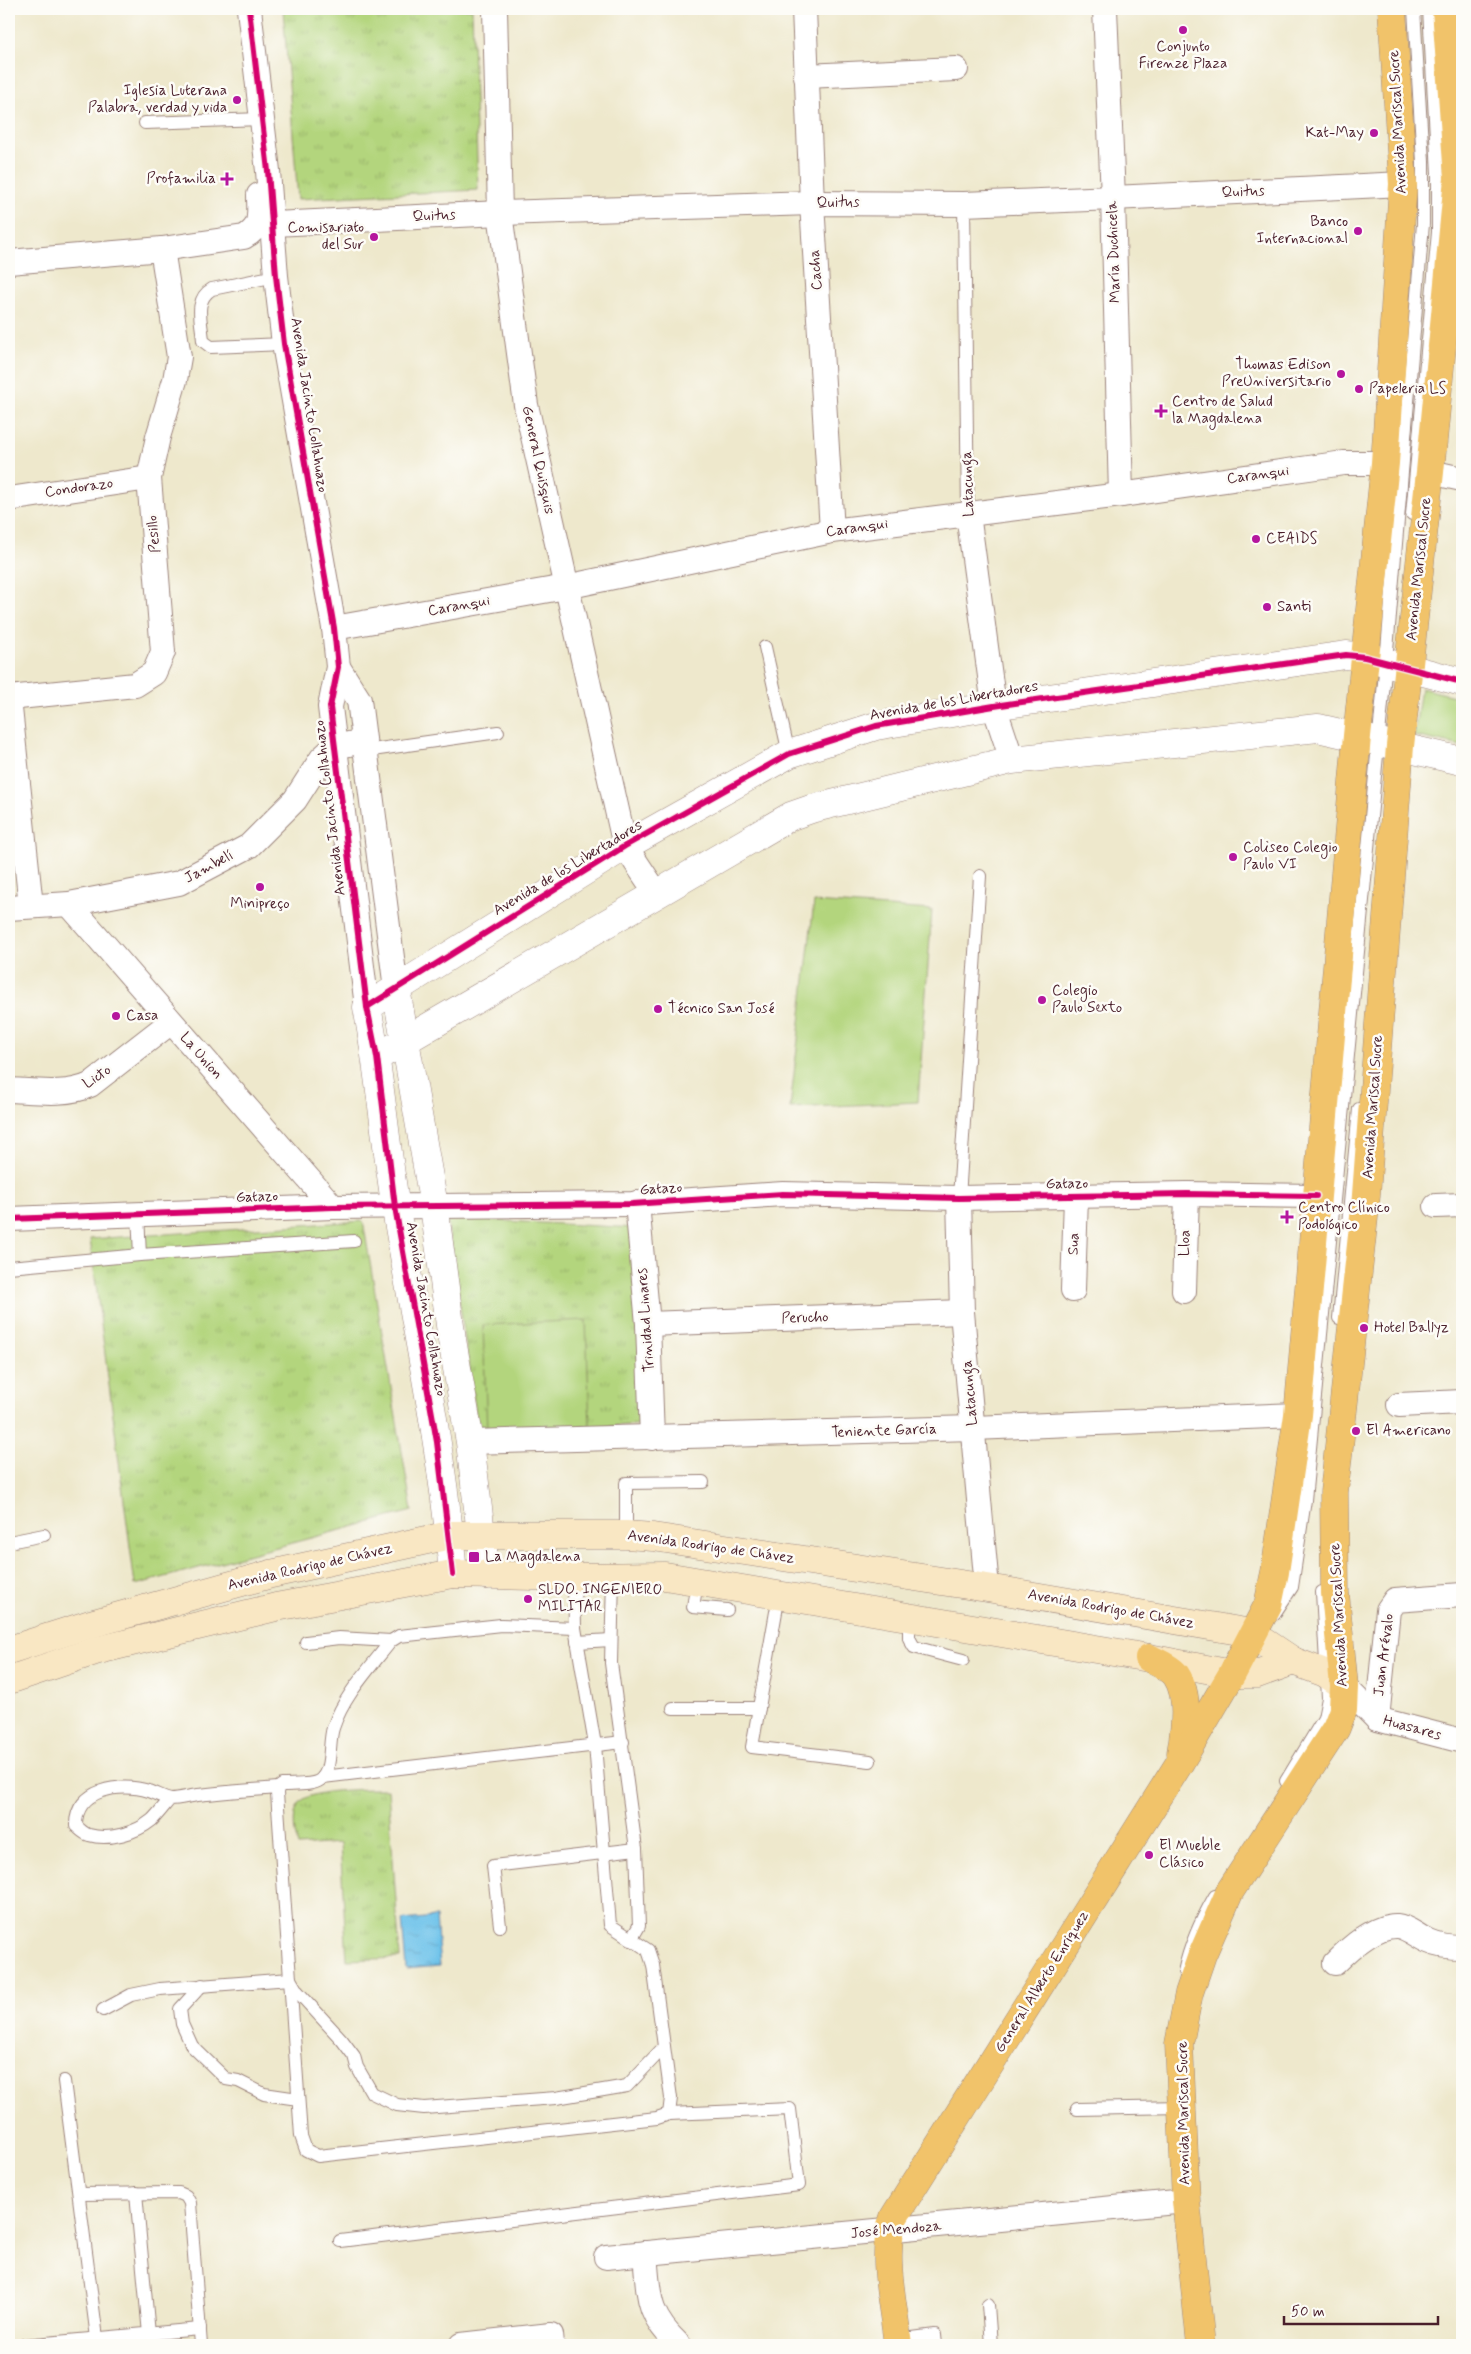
<svg xmlns="http://www.w3.org/2000/svg" width="1471" height="2354" viewBox="0 0 1471 2354" font-family="Mynerve,sans-serif">
<style>
.grass{fill:url(#grass-tufts);stroke:#7e7a54}
.pitch{fill:#b3d57d;stroke:#7e7a54}
.water{fill:url(#water-ripples);stroke:#5c708a}
.lines{fill:none;stroke-linecap:round;stroke-linejoin:round}
.service-casing{stroke:#9c847c;stroke-width:14}
.minor-casing{stroke:#9c847c;stroke-width:26}
.tertiary-casing{stroke:#9c847c;stroke-width:29}
.secondary-casing{stroke:#9c847c;stroke-width:29}
.primary-casing{stroke:#9c847c;stroke-width:29}
.service{stroke:#fff;stroke-width:12}
.minor{stroke:#fff;stroke-width:24}
.tertiary{stroke:#fff;stroke-width:28}
.secondary{stroke:#f9e7c3;stroke-width:28}
.primary{stroke:#f1c36a;stroke-width:28}
.cycleway-casing{stroke:#fdfcf7;stroke-width:9}
.cycleway{stroke:#d6006c;stroke-width:6}
.poi-dot{fill:#b5179e;stroke:#fdfcf7;stroke-width:2}
.labels{text-anchor:middle;dominant-baseline:central;stroke-width:5;stroke-linejoin:round;paint-order:stroke}
.poi-label{font-size:15px;fill:#4a1f2b;stroke:#fdfcf7;text-anchor:start}
.street-label{font-size:15px;fill:#4a1f2b;stroke:#fdfcf7}
</style>
<defs>
<pattern id="grass-tufts" width="24" height="20" patternUnits="userSpaceOnUse" patternTransform="scale(1.25)"><rect width="24" height="20" fill="#b3d57d"/><path d="M3 7l-1-3M5 7V3M7 7l1-3M15 17l-1-3M17 17v-4M19 17l1-3" fill="none" stroke="#9bb66c"/></pattern>
<pattern id="water-ripples" width="26" height="14" patternUnits="userSpaceOnUse" patternTransform="scale(1.25)"><rect width="26" height="14" fill="#6dc2ea"/><path d="M2 4q2-2 4 0t4 0M15 11q2-2 4 0t4 0" fill="none" stroke="#60a6c9"/></pattern>
</defs>
<rect width="100%" height="100%" fill="#fdfcf7"/>
<filter id="ink" filterUnits="userSpaceOnUse"><feTurbulence type="fractalNoise" baseFrequency=".02" numOctaves="2"/><feDisplacementMap in="SourceGraphic" scale="10" xChannelSelector="R" yChannelSelector="G"/><feConvolveMatrix kernelMatrix="1 2 1 2 8 2 1 2 1" color-interpolation-filters="sRGB"/></filter>
<filter id="wash" filterUnits="userSpaceOnUse"><feTurbulence type="fractalNoise" baseFrequency=".0096" numOctaves="4" result="noise"/><feDisplacementMap in="SourceGraphic" scale="20" xChannelSelector="R" yChannelSelector="G"/><feGaussianBlur stdDeviation="1.12" result="paint"/><feColorMatrix in="noise" values="0 0 0 0 0 0 0 0 0 0 0 0 0 0 0 0 0 1.4 0 .05"/><feComposite in="paint" operator="in"/></filter>
<g filter="url(#wash)">
<rect width="100%" height="100%" fill="#eee8cc"/>
<g class="grass">
<polygon points="283,9 472,9 478,190 298,199"/>
<polygon points="447,1218 637,1228 647,1424 479,1434"/>
<polygon points="363,1221 412,1511 135,1585 90,1239"/>
<path d="M388,1789L400,1958L347,1960L340,1843L298,1846C294,1832 290,1809 304,1799C318,1789 371,1789 388,1789Z"/>
</g>
<g class="pitch">
<polygon points="1421,688 1462,698 1462,746 1414,736"/>
<polygon points="814,902 932,910 918,1102 790,1108"/>
<polygon points="586,1320 590,1426 487,1431 483,1325"/>
</g>
<polygon class="water" points="436,1917 440,1966 406,1969 402,1920"/>
</g>
<g filter="url(#ink)">
<g class="lines">
<defs>
<g id="service">
<polyline points="145,123 262,119"/>
<polyline points="964,204 968,514"/>
<path d="M276,276L212,289C193,300 202,322 203,341L211,347L284,344"/>
<polyline points="1412,514 1438,232 1438,173 1429,9"/>
<polyline points="765,647 789,754"/>
<polyline points="365,751 498,732"/>
<polyline points="959,1198 980,876"/>
<polyline points="138,1214 140,1255"/>
<polyline points="9,1267 140,1255 354,1241"/>
<polyline points="1339,1318 1359,1109"/>
<polyline points="626,1535 626,1483 703,1482"/>
<polyline points="9,1542 44,1535"/>
<polyline points="613,1576 611,1663 636,1849 639,1926 631,1940"/>
<path d="M574,1577L575,1628L501,1625L399,1636L391,1641C370,1668 344,1695 333,1728C328,1743 333,1770 320,1780C312,1786 292,1784 282,1785L278,1788L277,1793L301,2136L306,2150L318,2156L657,2118L669,2114L671,2098L653,1965L648,1950L610,1925L595,1745L575,1628"/>
<polyline points="697,1582 693,1607 727,1610"/>
<polyline points="779,1595 752,1747 870,1761"/>
<polyline points="1274,1614 1292,1587 1305,1500 1386,662 1423,224 1423,162 1414,9"/>
<polyline points="909,1617 909,1638 914,1647 963,1660"/>
<polyline points="306,1642 339,1638 391,1641"/>
<polyline points="577,1642 611,1640"/>
<polyline points="673,1708 759,1708"/>
<polyline points="323,1777 623,1742"/>
<polyline points="1286,1781 1324,1718 1328,1698 1322,1592"/>
<path d="M170,1799C164,1806 158,1814 152,1820C136,1833 109,1841 89,1835C84,1834 80,1829 76,1826C75,1789 120,1782 149,1791C156,1793 164,1798 171,1799C179,1799 189,1796 198,1795C224,1792 251,1790 278,1788"/>
<polyline points="500,1926 493,1866 636,1849"/>
<path d="M1184,1972C1190,1944 1201,1920 1215,1896"/>
<polyline points="202,1985 180,2009 182,2024 192,2046 226,2079 238,2081 264,2094 298,2099"/>
<polyline points="103,2010 131,1995 160,1989 290,1979 297,1991 342,2040 354,2056 357,2067 372,2093 397,2105 424,2108 556,2098 627,2086 664,2047"/>
<polyline points="64,2081 97,2338"/>
<polyline points="1077,2109 1182,2107"/>
<polyline points="136,2193 150,2345"/>
<polyline points="79,2194 179,2193 186,2196 190,2203 201,2345"/>
<polyline points="340,2241 799,2185 790,2109 669,2114"/>
<polyline points="988,2305 991,2345"/>
<polyline points="897,2340 935,2335 936,2345"/>
<polyline points="24,2345 200,2329"/>
</g>
<g id="minor">
<polyline points="249,9 268,171 276,276 284,344 334,628 338,667 330,707 367,1007"/>
<polyline points="495,9 500,213 526,405 625,846 657,894"/>
<polyline points="804,9 812,203 832,531"/>
<polyline points="1105,9 1113,198 1121,495"/>
<polyline points="806,76 956,69"/>
<polyline points="274,224 500,213 812,203 964,204 1113,198 1403,184"/>
<path d="M9,262L162,249L244,237C263,227 259,214 259,195"/>
<polyline points="1430,472 1462,479"/>
<polyline points="9,499 149,478"/>
<polyline points="968,514 994,706 1012,760"/>
<polyline points="334,628 566,587 832,531 1121,495 1344,463 1385,463"/>
<polyline points="338,667 359,700 396,989"/>
<polyline points="9,698 135,685 154,673 163,652 149,478 158,437 175,380 179,357 162,249"/>
<polyline points="9,699 31,906"/>
<polyline points="69,904 333,1207"/>
<polyline points="9,908 69,904 179,883 249,846 295,800 322,758 334,747 364,741"/>
<path d="M9,1090C34,1091 67,1096 90,1085L171,1022"/>
<polyline points="959,1198 962,1312 987,1588"/>
<polyline points="637,1203 648,1324 652,1438"/>
<polyline points="1436,1206 1462,1205"/>
<polyline points="9,1219 333,1207 632,1204 783,1194 959,1198 1187,1194 1316,1196"/>
<polyline points="1073,1290 1076,1197"/>
<polyline points="1184,1291 1187,1194"/>
<polyline points="648,1324 962,1312"/>
<polyline points="1399,1405 1462,1402"/>
<polyline points="470,1442 973,1428 1298,1415"/>
<polyline points="1344,1686 1377,1719 1462,1741"/>
<polyline points="1377,1719 1388,1610 1395,1600 1462,1595"/>
<path d="M1335,1963C1350,1948 1375,1925 1397,1926C1408,1927 1418,1937 1428,1941C1439,1946 1450,1947 1462,1947"/>
<path d="M645,2253C649,2296 646,2314 679,2345"/>
<polyline points="606,2257 1186,2201"/>
<polyline points="461,2345 551,2335 552,2345"/>
</g>
<g id="tertiary">
<polyline points="396,989 434,1206 452,1340 470,1442 486,1575"/>
<polyline points="377,1057 791,816 811,809 1012,760 1318,728 1462,761"/>
<path d="M453,1574C443,1451 416,1330 396,1209C385,1141 380,1074 367,1007L625,846L789,754L876,726L994,706L1346,655L1365,657L1462,682"/>
</g>
<g id="secondary">
<polyline points="9,1650 87,1625 271,1574 450,1535 626,1535 653,1537 987,1588 1251,1633 1293,1661 1325,1673 1344,1686"/>
<polyline points="9,1680 95,1651 276,1607 453,1574 574,1577 665,1576 1149,1658 1232,1674 1257,1674 1293,1661"/>
</g>
<g id="primary">
<path d="M1149,1658C1156,1662 1171,1668 1176,1675C1190,1696 1185,1729 1181,1753"/>
<path d="M898,2345C894,2307 880,2253 894,2217L1179,1764L1232,1674L1268,1605L1275,1572L1298,1415L1357,736L1385,463L1403,184L1392,9"/>
<polyline points="1201,2345 1186,2201 1179,2044 1189,1993 1202,1955 1230,1891 1336,1728 1343,1710 1344,1686 1335,1593 1334,1492 1365,1208 1400,746 1430,472 1458,178 1446,9"/>
</g>
</defs>
<use href="#service" class="service-casing"/>
<use href="#minor" class="minor-casing"/>
<use href="#tertiary" class="tertiary-casing"/>
<use href="#secondary" class="secondary-casing"/>
<use href="#primary" class="primary-casing"/>
<use href="#service" class="service"/>
<use href="#minor" class="minor"/>
<use href="#tertiary" class="tertiary"/>
<use href="#secondary" class="secondary"/>
<use href="#primary" class="primary"/>
<defs>
<g id="cycleway">
<polyline points="249,9 268,171 276,276 284,344 334,628 338,667 330,707 367,1007 377,1057 395,1207 437,1442 453,1574"/>
<polyline points="367,1007 625,846 789,754 876,726 994,706 1346,655 1365,657 1462,682"/>
<polyline points="9,1219 333,1207 632,1204 783,1194 959,1198 1187,1194 1316,1196"/>
</g>
</defs>
<use href="#cycleway" class="cycleway-casing"/>
<use href="#cycleway" class="cycleway"/>
</g>
</g>
<g class="poi-dot">
<circle cx="1183" cy="30" r="5"/>
<circle cx="237" cy="100" r="5"/>
<circle cx="1374" cy="133" r="5"/>
<path d="M224.5 171.5h5v5h5v5h-5v5h-5v-5h-5v-5h5z"/>
<circle cx="1358" cy="231" r="5"/>
<circle cx="374" cy="237" r="5"/>
<circle cx="1341" cy="374" r="5"/>
<circle cx="1359" cy="389" r="5"/>
<path d="M1158.5 403.5h5v5h5v5h-5v5h-5v-5h-5v-5h5z"/>
<circle cx="1256" cy="539" r="5"/>
<circle cx="1267" cy="607" r="5"/>
<circle cx="1233" cy="857" r="5"/>
<circle cx="260" cy="887" r="5"/>
<circle cx="1042" cy="1000" r="5"/>
<circle cx="658" cy="1009" r="5"/>
<circle cx="116" cy="1016" r="5"/>
<path d="M1284.5 1209.5h5v5h5v5h-5v5h-5v-5h-5v-5h5z"/>
<circle cx="1364" cy="1328" r="5"/>
<circle cx="1356" cy="1431" r="5"/>
<rect x="468" y="1551" width="12" height="12" rx="2.5"/>
<circle cx="528" cy="1599" r="5"/>
<circle cx="1149" cy="1855" r="5"/>
</g>
<g class="labels">
<g class="poi-label">
<text x="1183" y="47" text-anchor="middle">Conjunto<tspan x="1183" dy="17">Firenze Plaza</tspan></text>
<text x="227" y="91" text-anchor="end">Iglesia Luterana<tspan x="227" dy="17">Palabra, verdad y vida</tspan></text>
<text x="1364" y="133" text-anchor="end">Kat-May</text>
<text x="216" y="179" text-anchor="end">Profamilia</text>
<text x="1348" y="222" text-anchor="end">Banco<tspan x="1348" dy="17">Internacional</tspan></text>
<text x="364" y="228" text-anchor="end">Comisariato<tspan x="364" dy="17">del Sur</tspan></text>
<text x="1331" y="365" text-anchor="end">Thomas Edison<tspan x="1331" dy="17">PreUniversitario</tspan></text>
<text x="1369" y="389">Papeleria LS</text>
<text x="1172" y="402">Centro de Salud<tspan x="1172" dy="17">la Magdalena</tspan></text>
<text x="1266" y="539">CEAIDS</text>
<text x="1277" y="607">Santi</text>
<text x="1243" y="848">Coliseo Colegio<tspan x="1243" dy="17">Paulo VI</tspan></text>
<text x="260" y="904" text-anchor="middle">Minipreço</text>
<text x="1052" y="991">Colegio<tspan x="1052" dy="17">Paulo Sexto</tspan></text>
<text x="668" y="1009">Técnico San José</text>
<text x="126" y="1016">Casa</text>
<text x="1298" y="1208">Centro Clínico<tspan x="1298" dy="17">Podológico</tspan></text>
<text x="1374" y="1328">Hotel Ballyz</text>
<text x="1366" y="1431">El Americano</text>
<text x="485" y="1557">La Magdalena</text>
<text x="538" y="1590">SLDO. INGENIERO<tspan x="538" dy="17">MILITAR</tspan></text>
<text x="1159" y="1846">El Mueble<tspan x="1159" dy="17">Clásico</tspan></text>
</g>
<g class="street-label">
<text transform="translate(1398 122) rotate(-93)">Avenida Mariscal Sucre</text>
<text transform="translate(1243 192) rotate(-3)">Quitus</text>
<text x="838" y="203">Quitus</text>
<text transform="translate(434 216) rotate(-3)">Quitus</text>
<text transform="translate(1114 252) rotate(-92)">María Duchicela</text>
<text transform="translate(816 270) rotate(-94)">Cacha</text>
<text transform="translate(309 405) rotate(81)">Avenida Jacinto Collahuazo</text>
<text transform="translate(538 460) rotate(78)">General Quisquis</text>
<text transform="translate(1258 475) rotate(-8)">Caranqui</text>
<text transform="translate(968 484) rotate(-92)">Latacunga</text>
<text transform="translate(79 488) rotate(-8)">Condorazo</text>
<text transform="translate(857 528) rotate(-8)">Caranqui</text>
<text transform="translate(154 534) rotate(-95)">Pesillo</text>
<text transform="translate(1419 569) rotate(-84)">Avenida Mariscal Sucre</text>
<text transform="translate(459 606) rotate(-10)">Caranqui</text>
<text transform="translate(954 701) rotate(-10)">Avenida de los Libertadores</text>
<text transform="translate(330 808) rotate(-97)">Avenida Jacinto Collahuazo</text>
<text transform="translate(209 867) rotate(-28)">Jambelí</text>
<text transform="translate(568 868) rotate(-31)">Avenida de los Libertadores</text>
<text transform="translate(201 1056) rotate(49)">La Union</text>
<text transform="translate(97 1077) rotate(-34)">Licto</text>
<text transform="translate(1373 1107) rotate(-86)">Avenida Mariscal Sucre</text>
<text transform="translate(1067 1184) rotate(-1)">Gatazo</text>
<text transform="translate(661 1189) rotate(-4)">Gatazo</text>
<text transform="translate(257 1197) rotate(-2)">Gatazo</text>
<text transform="translate(1185 1243) rotate(-88)">Lloa</text>
<text transform="translate(1074 1244) rotate(-88)">Sua</text>
<text transform="translate(426 1309) rotate(80)">Avenida Jacinto Collahuazo</text>
<text transform="translate(805 1318) rotate(-2)">Perucho</text>
<text transform="translate(646 1320) rotate(-94)">Trinidad Linares</text>
<text transform="translate(970 1393) rotate(-95)">Latacunga</text>
<text transform="translate(884 1431) rotate(-2)">Teniente García</text>
<text transform="translate(711 1547) rotate(8)">Avenida Rodrigo de Chávez</text>
<text transform="translate(310 1567) rotate(-13)">Avenida Rodrigo de Chávez</text>
<text transform="translate(1111 1609) rotate(10)">Avenida Rodrigo de Chávez</text>
<text transform="translate(1339 1615) rotate(-93)">Avenida Mariscal Sucre</text>
<text transform="translate(1384 1655) rotate(-83)">Juan Arévalo</text>
<text transform="translate(1412 1728) rotate(15)">Huasares</text>
<text transform="translate(1042 1982) rotate(-58)">General Alberto Enriquez</text>
<text transform="translate(1184 2113) rotate(-91)">Avenida Mariscal Sucre</text>
<text transform="translate(896 2230) rotate(-5)">José Mendoza</text>
</g>
</g>
<rect width="1471" height="2354" fill="none" stroke="#fdfcf7" stroke-width="30"/>
<path d="M1284 2316v8h154v-8" fill="none" stroke="#4a1f2b" stroke-width="2.5"/>
<text x="1291" y="2316" font-size="15" fill="#4a1f2b" stroke="#fdfcf7" stroke-width="4" paint-order="stroke">50 m</text>
</svg>
